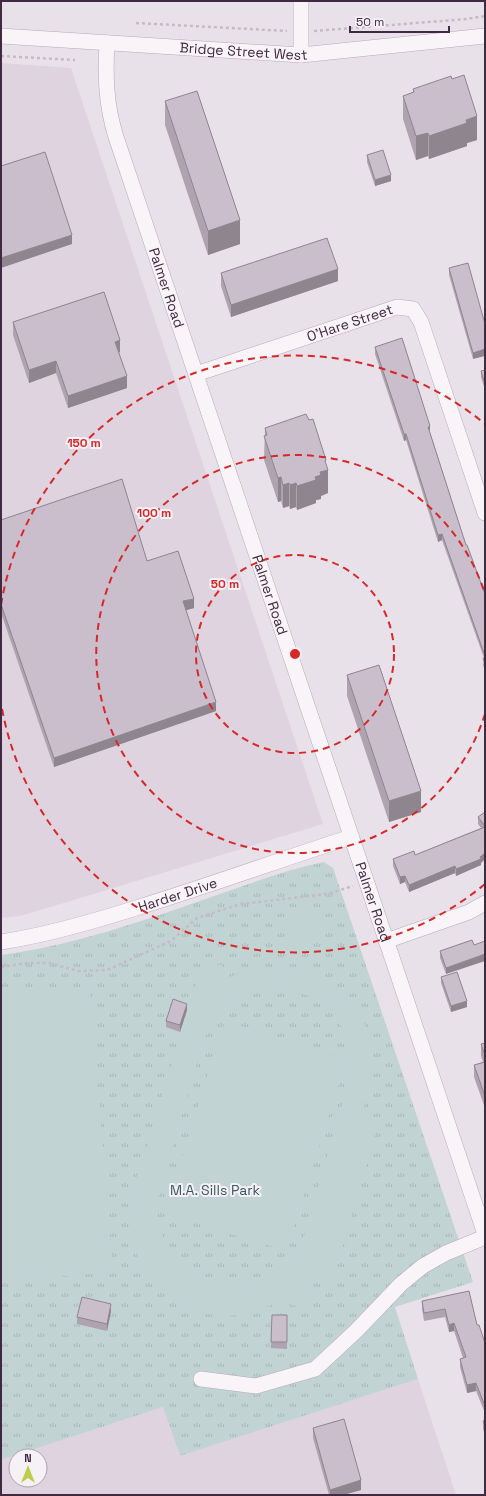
<svg xmlns="http://www.w3.org/2000/svg" width="486" height="1496" viewBox="0 0 486 1496" font-family="'Space Grotesk',sans-serif">
<style>
.built{fill:#ded3df;fill-rule:evenodd}
.grass{fill:url(#grass-tufts)}
.pitch{fill:#c2d3d4;fill-rule:evenodd}
.lines{fill:none;stroke-linecap:round;stroke-linejoin:round}
.minor-casing{stroke:#b6aab7;stroke-width:16}
.path{stroke:#c4bbc5;stroke-width:2.5;stroke-dasharray:3 3;stroke-linecap:butt}
.minor{stroke:#f8f4f8;stroke-width:15}
.wall{fill:#afa3af}
.shaded-wall{fill:#8e858f}
.building{fill:#cbbecc;stroke:#8e858f}
.ring{fill:none;stroke:#d62828;stroke-width:2;stroke-dasharray:7 5}
.labels{text-anchor:middle;dominant-baseline:central;stroke-width:4;stroke-linejoin:round;paint-order:stroke}
.street-label{font-size:14px;fill:#402941;stroke:#f6f1f7}
.park-label{font-size:14px;fill:#37595d;stroke:#f6f1f7}
.centre{fill:#d62828;stroke:#f6f1f7;stroke-width:2}
.ring-label{font-size:12px;text-anchor:middle;font-weight:bold;fill:#d62828;stroke:#f6f1f7;stroke-width:4;stroke-linejoin:round;paint-order:stroke}
</style>
<defs>
<pattern id="grass-tufts" width="24" height="20" patternUnits="userSpaceOnUse"><rect width="24" height="20" fill="#c2d3d4"/><path d="M3 7l-1-3M5 7V3M7 7l1-3M15 17l-1-3M17 17v-4M19 17l1-3" fill="none" stroke="#a8b5b7"/></pattern>
</defs>
<rect width="100%" height="100%" fill="#e9e1ea"/>
<g class="built">
<polygon points="1,63 71,68 323,824 64,903 20,916 1,918"/>
<path d="M418,1379L456,1495H1V1460L163,1407L180,1456ZM16,1456H40V1480H16Z"/>
</g>
<path class="grass" d="M324,862L333,868L473,1282L395,1307L418,1379L180,1456L163,1407L1,1460V955C75,945 146,920 217,895C252,883 288,869 324,862Z"/>
<g class="pitch">
<path d="M289,909C305,909 321,910 330,925L295,963L291,964L287,962L286,958Z"/>
<path d="M202,961L223,966L218,984C278,944 363,977 372,1052C374,1073 368,1094 362,1114L379,1120L332,1284L314,1279L306,1309L285,1303L286,1296C257,1317 222,1322 189,1308C153,1294 129,1255 130,1217C130,1189 145,1154 153,1127C170,1071 187,1016 202,961ZM267,988C325,987 358,1027 348,1083L306,1232C299,1246 289,1260 276,1270C236,1297 178,1280 162,1234C157,1223 157,1211 158,1198L200,1052C211,1016 229,996 267,988Z"/>
<polygon points="90,987 113,1272 1,1281 1,994"/>
<polygon points="225,1021 347,1059 286,1251 164,1213"/>
</g>
<g class="lines">
<defs>
<g id="minor">
<path id="s1" d="M1,36L301,55L485,36"/>
<path id="s2" d="M107,43C105,77 106,105 116,137L485,1234"/>
<polyline points="301,55 301,1"/>
<path id="s3" d="M196,374L397,307L413,309L421,322L485,513"/>
<polyline points="386,941 469,912 485,903"/>
<path id="s4" d="M1,942C47,935 92,922 136,908C208,886 279,860 351,837"/>
<polyline points="201,1379 256,1386 315,1369 356,1331 401,1284 423,1266 446,1253 485,1237"/>
</g>
</defs>
<use href="#minor" class="minor-casing"/>
<g class="path">
<polyline points="136,23 287,31"/>
<polyline points="314,31 467,19 485,16"/>
<polyline points="1,56 75,60"/>
<polyline points="1,967 28,963 49,963 78,971 107,970 171,941 197,918 241,904 327,894 353,886"/>
</g>
<use href="#minor" class="minor"/>
</g>
<g class="wall">
<polygon points="413,89 477,140 467,143 467,146 429,159 428,156 416,160 403,119 403,96 413,92"/>
<polygon points="165,101 240,244 208,255 165,125"/>
<polygon points="367,155 391,181 375,186 367,162"/>
<polygon points="449,268 485,324 473,359 449,275"/>
<polygon points="221,273 338,281 231,317 221,286"/>
<polygon points="13,322 120,352 119,352 127,388 68,408 56,373 29,383 13,335"/>
<polygon points="375,347 430,432 466,545 485,594 485,671 483,665 484,658 442,540 438,542 406,440 404,441 375,354"/>
<polygon points="485,370 485,390 481,377 481,371"/>
<polygon points="309,420 326,466 328,493 321,496 321,499 316,500 316,503 297,510 296,507 290,509 289,506 283,508 281,501 278,502 264,460 265,428"/>
<polygon points="1,520 147,561 194,608 186,610 216,711 54,767 1,613"/>
<polygon points="347,675 421,812 389,822 347,696"/>
<polygon points="485,812 485,859 481,863 481,865 456,876 455,873 409,892 405,882 400,884 393,866 393,859 415,855 481,828 478,824 478,817"/>
<polygon points="472,940 446,974 440,958 440,951"/>
<polygon points="441,977 467,1007 451,1012 441,983"/>
<polygon points="187,1010 180,1032 166,1027 166,1021"/>
<polygon points="485,1043 485,1108 474,1077 474,1065 483,1062 481,1056 481,1044"/>
<polygon points="469,1291 477,1325 485,1343 485,1413 476,1391 467,1393 460,1367 460,1359 463,1358 454,1331 449,1332 445,1317 424,1321 422,1309 422,1301"/>
<polygon points="111,1311 107,1331 77,1324 77,1317"/>
<polygon points="272,1315 287,1315 287,1349 271,1348"/>
<polygon points="485,1420 485,1435 483,1429 483,1421"/>
<polygon points="313,1428 361,1490 343,1495 329,1495 313,1438"/>
</g>
<g class="shaded-wall">
<polygon points="477,116 477,140 467,143 467,146 429,159 429,136 466,120"/>
<polygon points="428,133 428,156 416,160 416,136"/>
<polygon points="391,175 391,181 375,186 375,180"/>
<polygon points="240,220 240,244 208,255 208,231"/>
<polygon points="72,235 72,244 1,268 1,258"/>
<polygon points="338,269 338,281 231,317 231,305"/>
<polygon points="120,340 120,352 115,354 115,342"/>
<polygon points="485,349 485,356 473,359 473,353"/>
<polygon points="56,361 56,373 29,383 29,370"/>
<polygon points="127,376 127,388 68,408 68,396"/>
<polygon points="430,426 430,432 428,427"/>
<polygon points="404,434 406,434 406,440 404,441"/>
<polygon points="326,460 326,470 328,470 328,493 321,496 321,499 316,500 316,503 297,510 297,486 315,477 320,472 325,461"/>
<polygon points="281,477 281,501 278,502 278,478"/>
<polygon points="289,483 289,506 283,508 283,485"/>
<polygon points="296,483 296,507 290,509 290,485"/>
<polygon points="442,534 442,540 438,542 438,535"/>
<polygon points="194,599 194,608 183,611 183,601"/>
<polygon points="216,702 216,711 54,767 54,758"/>
<polygon points="421,791 421,812 389,822 389,801"/>
<polygon points="485,853 485,859 481,863 481,865 456,876 456,869 480,857"/>
<polygon points="455,866 455,873 409,892 409,885"/>
<polygon points="405,876 405,882 400,884 400,877"/>
<polygon points="485,954 485,961 446,974 446,968"/>
<polygon points="467,1001 467,1007 451,1012 451,1006"/>
<polygon points="187,1004 187,1010 180,1032 180,1025"/>
<polygon points="111,1304 111,1311 107,1331 107,1324"/>
<polygon points="454,1323 454,1331 449,1332 449,1325"/>
<polygon points="476,1383 476,1391 467,1393 467,1385"/>
<polygon points="361,1480 361,1490 343,1495 330,1495 330,1490"/>
</g>
<g class="building">
<polygon points="464,75 477,116 466,120 467,123 429,136 428,133 416,136 403,96 414,92 413,89 451,76 452,79"/>
<polygon points="197,91 240,220 208,231 165,101"/>
<polygon points="383,150 391,175 375,180 367,155"/>
<polygon points="45,152 72,235 1,258 1,166"/>
<polygon points="327,238 338,269 231,305 221,273"/>
<polygon points="468,263 485,324 485,349 473,353 449,268"/>
<polygon points="104,292 120,340 115,342 127,376 68,396 56,361 29,370 13,322"/>
<polygon points="402,338 430,426 428,427 466,545 467,545 485,594 485,656 442,534 438,535 406,434 404,434 375,347"/>
<polygon points="485,370 485,384 481,371"/>
<polygon points="306,414 309,420 313,419 326,460 325,461 328,470 320,472 321,475 315,477 316,480 297,486 296,483 290,485 289,483 283,485 281,477 278,478 264,436 267,435 265,428"/>
<polygon points="122,479 147,561 178,551 194,599 183,601 216,702 54,758 1,604 1,520"/>
<polygon points="483,658 485,658 485,664"/>
<polygon points="379,665 421,791 389,801 347,675"/>
<polygon points="485,812 485,826 478,817"/>
<polygon points="485,827 485,853 480,857 481,859 456,869 455,866 409,885 405,876 400,877 393,859 414,851 415,855"/>
<polygon points="472,940 474,945 485,941 485,954 446,968 440,951"/>
<polygon points="457,972 467,1001 451,1006 441,977"/>
<polygon points="173,999 187,1004 180,1025 166,1021"/>
<polygon points="485,1043 485,1055 481,1044"/>
<polygon points="485,1062 485,1096 474,1065"/>
<polygon points="469,1291 477,1325 479,1325 485,1343 485,1406 476,1383 467,1385 460,1359 466,1357 454,1323 449,1325 445,1309 424,1313 422,1301"/>
<polygon points="82,1297 111,1304 107,1324 77,1317"/>
<polygon points="272,1315 287,1315 287,1342 271,1342"/>
<polygon points="344,1419 361,1480 330,1490 313,1428"/>
<polygon points="485,1420 485,1427 483,1421"/>
</g>
<g class="ring">
<circle cx="295" cy="654" r="99"/>
<path d="M485 714A199 199 0 1 1 485 594"/>
<path d="M485 884A298 298 0 0 1 1 703M1 605A298 298 0 0 1 485 424"/>
</g>
<g class="labels">
<g class="street-label">
<text stroke="none"><textPath href="#s1" startOffset="243">Bridge Street West</textPath></text>
<text stroke="none"><textPath href="#s2" startOffset="254">Palmer Road</textPath></text>
<text stroke="none"><textPath href="#s3" startOffset="162">O'Hare Street</textPath></text>
<text stroke="none"><textPath href="#s2" startOffset="578">Palmer Road</textPath></text>
<text stroke="none"><textPath href="#s4" startOffset="183">Harder Drive</textPath></text>
<text stroke="none"><textPath href="#s2" startOffset="902">Palmer Road</textPath></text>
</g>
<g class="park-label">
<text x="215" y="1190">M.A. Sills Park</text>
</g>
</g>
<circle cx="295" cy="654" r="6" class="centre"/>
<g class="ring-label">
<text x="84" y="447">150 m</text>
<text x="154" y="517">100 m</text>
<text x="225" y="588">50 m</text>
</g>
<rect width="486" height="1496" fill="none" stroke="#402941" stroke-width="4"/>
<g transform="translate(28 1468)"><circle r="19" fill="#f6f1f7" stroke="#ada1ae"/>
<path d="M0-3L7 15L0 10L-7 15Z" fill="#bace47"/>
<text y="-6" font-size="11" font-weight="bold" text-anchor="middle" fill="#402941">N</text>
</g>
<path d="M350 26v6h99v-6" fill="none" stroke="#402941" stroke-width="2"/>
<text x="356" y="26" font-size="12" fill="#402941" stroke="#f6f1f7" stroke-width="3" paint-order="stroke">50 m</text>
</svg>
